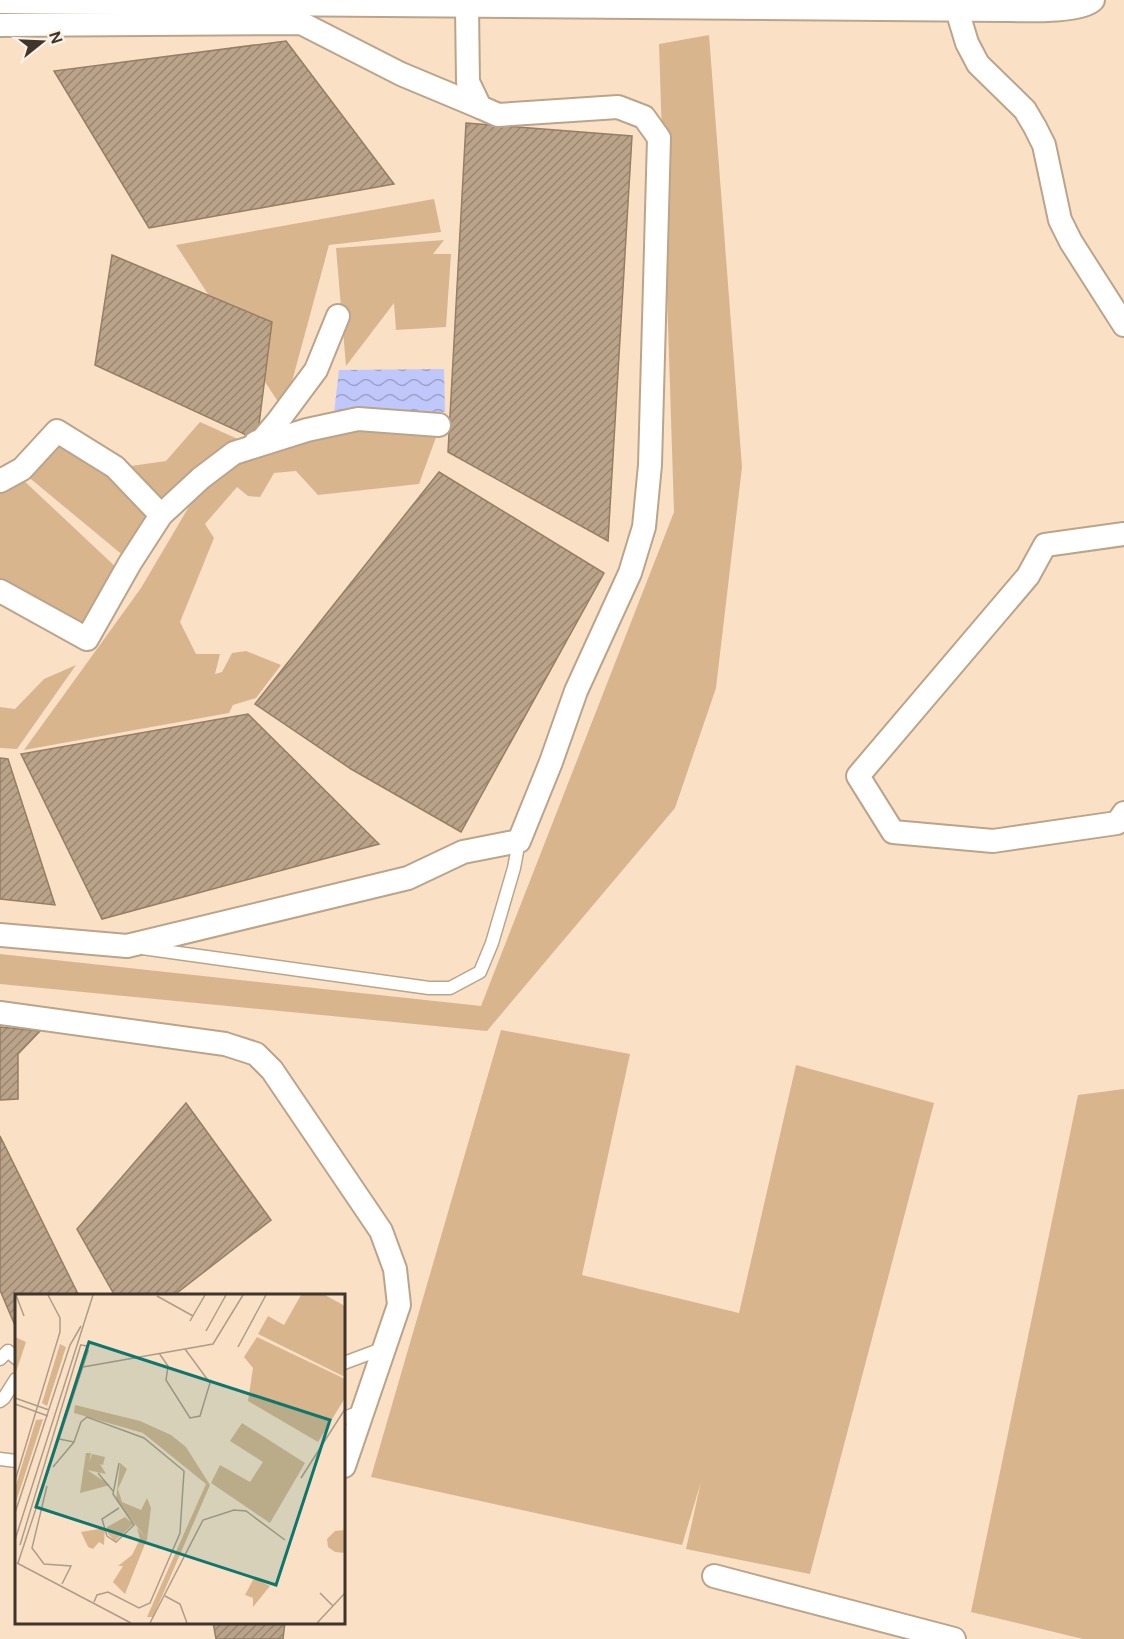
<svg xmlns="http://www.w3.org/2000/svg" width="1124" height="1639" viewBox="0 0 1124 1639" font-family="'DM Sans',sans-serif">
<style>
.green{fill:#d9b58d}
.water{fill:url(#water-waves)}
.building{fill:url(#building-hatch);stroke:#957e65;stroke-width:1.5}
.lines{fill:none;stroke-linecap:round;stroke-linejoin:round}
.lane-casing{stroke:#bba48a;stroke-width:15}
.street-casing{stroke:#bba48a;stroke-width:26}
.lane{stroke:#fff;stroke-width:12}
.street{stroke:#fff;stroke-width:22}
.inset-road{fill:none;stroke:#af9c88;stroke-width:1.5}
.view{fill:#0f766e;fill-opacity:0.15;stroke:#0f766e;stroke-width:3}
.inset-edge{fill:none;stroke:#3f352a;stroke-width:3}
</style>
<defs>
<pattern id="water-waves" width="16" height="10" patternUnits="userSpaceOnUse" patternTransform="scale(1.5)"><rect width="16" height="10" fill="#c0c7fb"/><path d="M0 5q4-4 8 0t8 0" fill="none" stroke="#9da2cb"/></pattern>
<pattern id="building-hatch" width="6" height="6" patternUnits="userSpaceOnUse" patternTransform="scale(1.5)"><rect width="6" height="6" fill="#bba389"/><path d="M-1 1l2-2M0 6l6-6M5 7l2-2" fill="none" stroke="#998670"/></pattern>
</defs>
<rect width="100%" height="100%" fill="#fae1c6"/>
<g class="green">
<polygon points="709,35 742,467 716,688 675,808 487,1031 0,984 0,954 481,1006 674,512 659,44"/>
<polygon points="434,199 441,232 329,245 284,411 176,245"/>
<polygon points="444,240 433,254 451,254 446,327 396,330 394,303 346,366 336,248"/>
<polygon points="200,422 240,440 158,505 124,467 166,461"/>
<polygon points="364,426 439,429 419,484 318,495 296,471 274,473 260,497 248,496 237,487 205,524 214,538 180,622 196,654 220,654 215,674 222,672 232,653 246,651 281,665 256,698 233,705 229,713 24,750 141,588 204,481 253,455"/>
<polygon points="58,437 105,467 150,523 125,557 26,475"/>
<polygon points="20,477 120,571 88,635 0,585 0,486"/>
<polygon points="76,665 17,749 0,748 0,707 15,709 44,679"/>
<polygon points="501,1030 630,1054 582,1275 739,1313 796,1065 934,1103 810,1574 686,1549 701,1482 682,1545 371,1477"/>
<polygon points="1124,1089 1124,1639 1083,1639 971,1612 1078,1095"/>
</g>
<polygon class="water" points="444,369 445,412 334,413 339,370"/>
<g class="building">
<polygon points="286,41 394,184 149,228 54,71"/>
<polygon points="466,123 632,136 608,541 448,452"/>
<polygon points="112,255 272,322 257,440 95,365"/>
<polygon points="439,472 604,573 461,832 351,769 255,704"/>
<polygon points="248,714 379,844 102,919 21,754"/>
<polygon points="0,758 8,759 55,905 0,899"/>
<polygon points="0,1027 40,1031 18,1054 18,1099 0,1100"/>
<polygon points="186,1103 271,1220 173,1296 115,1296 77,1229"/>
<polygon points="0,1136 79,1296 16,1296 16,1328 0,1290"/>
<polygon points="213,1622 285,1622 283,1639 216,1639"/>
</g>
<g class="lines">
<defs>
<g id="lane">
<polyline points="142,948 429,988 450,988 480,972 492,943 514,868 519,841"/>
<polyline points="0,1359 8,1351 16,1358"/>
<polyline points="344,1363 384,1348"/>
<polyline points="0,1401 4,1398 16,1379"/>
<polyline points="344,1418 363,1411"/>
<polyline points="0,1459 16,1461"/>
</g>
<g id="street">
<path d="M0,2L1001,10C1020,10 1081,13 1093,0"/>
<polyline points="957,10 967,43 978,64 1025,110 1035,127 1044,145 1060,220 1071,242 1124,325"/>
<polyline points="0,25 301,23 401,74 480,107"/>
<polyline points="255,443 262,440 278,421 316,370 338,316"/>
<polyline points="0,481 22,469 57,431 115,467 161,515"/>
<polyline points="1124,534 1045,545 1028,576 858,776 893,832 993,841 1117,823 1124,813"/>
<polyline points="0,591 87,639 130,563 161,515 201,478 234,453 307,430 358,419 439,425"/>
<polyline points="0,935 127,946 408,878 463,852 519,841 551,762 576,691 630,573 644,527 650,465 659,138 644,117 618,107 498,115 480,107 468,82 467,7"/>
<polyline points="0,1013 225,1044 256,1054 272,1070 381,1231 395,1269 399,1305 344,1466"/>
<polyline points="714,1576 954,1639"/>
</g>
</defs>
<use href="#lane" class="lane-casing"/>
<use href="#street" class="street-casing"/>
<use href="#lane" class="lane"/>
<use href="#street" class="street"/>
</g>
<g transform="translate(15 1294)">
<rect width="330" height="330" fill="#fae1c6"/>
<path d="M286,1H310L330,12V83L243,40L253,22L269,31ZM0,43L11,48L0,81ZM242,43L330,85V104L303,148L233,107L238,74L229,63ZM45,50L51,53L32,112L27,109ZM60,111L125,127L156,141L171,153L195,191L138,323H132L191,190L128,139L59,119ZM28,125L0,211V194L21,126ZM227,129L290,169L255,229L196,189L205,171L235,188L248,168L215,147ZM71,159H76L74,169L77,160L90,163L88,171L85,170L91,180L72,176L95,191L65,199ZM105,169L112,175L103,195L107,208L126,216L132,204L136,214L132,245L110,300L98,288L108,272H103L117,261L125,245L122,234L131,244L101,206ZM110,223L118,230L100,247L93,240L92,233ZM90,234L89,251L84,248L78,255L73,253L66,238ZM330,236V259L320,258L313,253L312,245L320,237ZM239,284L255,292L238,313V304L230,301Z" fill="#d9b58d"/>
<path class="inset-road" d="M1,1L9,22M142,2L178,22M175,27L190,1M191,37L211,1M223,53L251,1M144,59L153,72L151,86L175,124L185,122L195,89L170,55M68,73L198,50L228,1M0,104L34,116M0,110L33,122M44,145L59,148L66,128L72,123L129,144L169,177L165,239L135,309L124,314L93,298L82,301L79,308M104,169L98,200L119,231L101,248L92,242L87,225L104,214M38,173L59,148M83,179L98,197M286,184L330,115M0,187L45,38V24L33,1M32,192L17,254L29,270L56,272L47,290M0,219L55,51L66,32M0,246L78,1M5,251L66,50M2,269L116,329M3,269L73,57L72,52L66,51M305,299L318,312M150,302L165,310L172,329M135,329L188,226L219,216L231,217L270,246M302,329L330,299"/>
<path class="view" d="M74,48L315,126L261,291L21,213Z"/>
<rect width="330" height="330" class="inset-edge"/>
</g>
<g transform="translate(42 42) rotate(72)" stroke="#fbf1e6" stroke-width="4.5" paint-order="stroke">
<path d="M0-4.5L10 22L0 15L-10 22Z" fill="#3f352a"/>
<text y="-9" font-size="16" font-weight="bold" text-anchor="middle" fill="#3f352a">N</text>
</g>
</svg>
